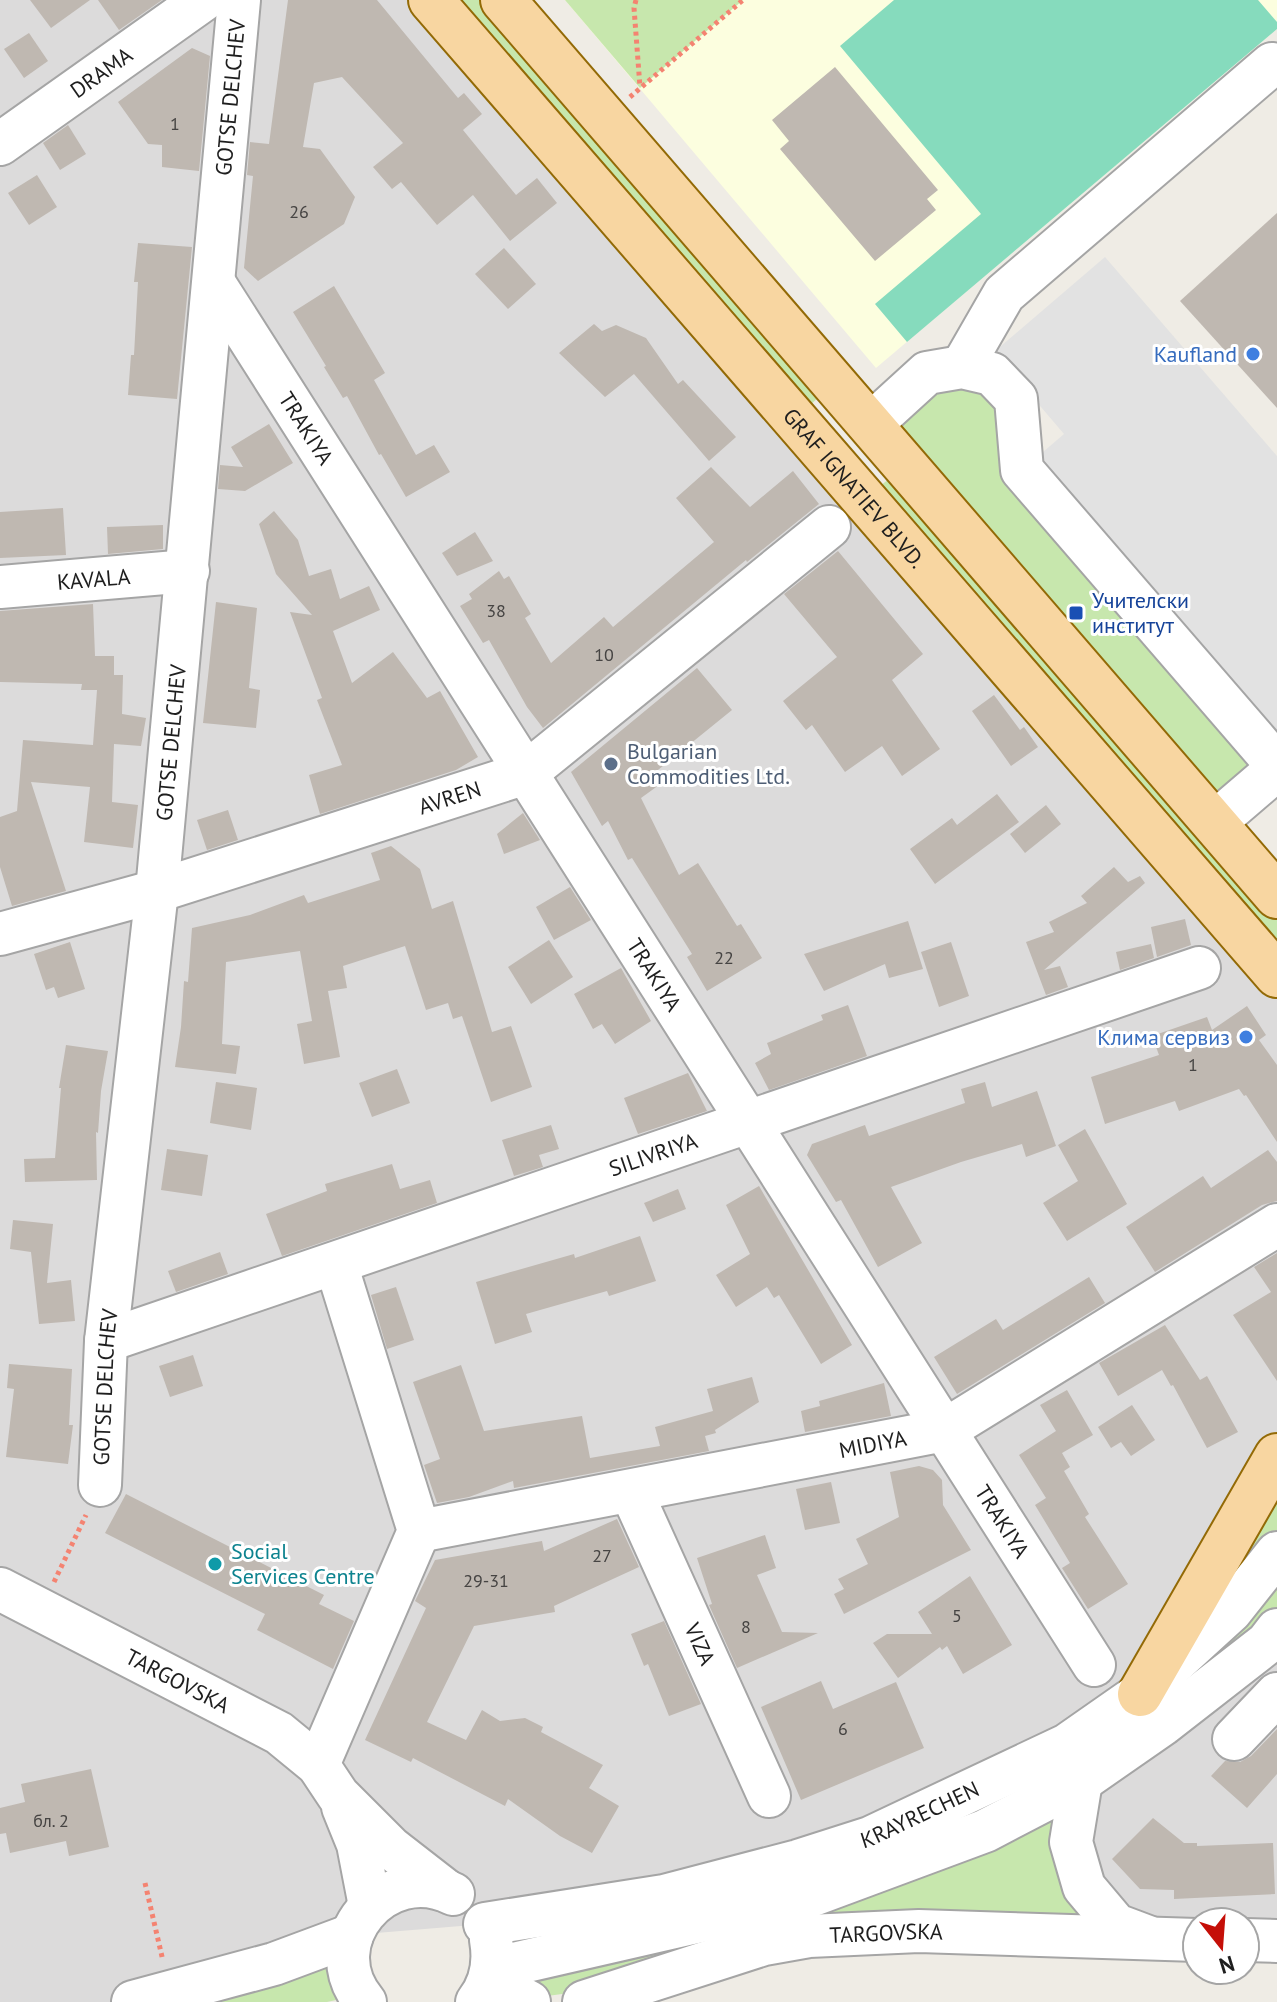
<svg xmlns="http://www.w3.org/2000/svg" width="1277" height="2002" viewBox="0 0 1277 2002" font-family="'PT Sans',sans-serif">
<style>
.residential{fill:#dcdbdb}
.education{fill:#fcfedf}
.grass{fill:#c7e7ad}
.pitch{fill:#86dbbd}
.parking{fill:#e2e2e2}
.building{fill:#bfb8b1}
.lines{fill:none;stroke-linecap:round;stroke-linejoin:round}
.minor-casing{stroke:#a5a5a5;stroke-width:46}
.major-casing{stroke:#936a06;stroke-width:48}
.path{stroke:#f48371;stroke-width:5;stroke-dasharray:4 4;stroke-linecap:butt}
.minor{stroke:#fff;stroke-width:42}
.major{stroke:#f8d6a1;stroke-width:44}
.shop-dot{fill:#3f7fe0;stroke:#fff;stroke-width:3}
.transit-dot{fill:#1a4fb4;stroke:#fff;stroke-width:3}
.service-dot{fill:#5c6f8a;stroke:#fff;stroke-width:3}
.culture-dot{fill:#0f9aa8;stroke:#fff;stroke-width:3}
.labels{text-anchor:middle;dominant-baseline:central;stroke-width:6;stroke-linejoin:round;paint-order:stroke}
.number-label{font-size:18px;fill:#464443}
.street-label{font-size:22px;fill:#1e1e1e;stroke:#fff}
.shop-label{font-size:22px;fill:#366cbe;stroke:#fff;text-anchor:end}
.transit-label{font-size:22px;fill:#164399;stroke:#fff;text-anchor:start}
.service-label{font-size:22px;fill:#4e5e75;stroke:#fff;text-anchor:start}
.culture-label{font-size:22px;fill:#0d838f;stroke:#fff;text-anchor:start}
</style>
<rect width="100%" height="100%" fill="#efece5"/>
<polygon class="residential" points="0,0 431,0 1277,975 1277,1941 1245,1922 1197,1922 1197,1940 870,1838 485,1924 352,1935 133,2002 0,2002"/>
<polygon class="education" points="565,0 1277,0 1277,29 876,368"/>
<g class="grass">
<polygon points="431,0 503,0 834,383 795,419"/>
<polygon points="565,0 743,0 640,88"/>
<polygon points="927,373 992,374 1022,470 1277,765 1214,823 1277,896 1277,975 864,499 905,466 870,425"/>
<polygon points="1277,1456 1277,1630 1081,1781 1071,1842 1116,1925 919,1931 615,1987 547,1996 492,1969 490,1938 798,1861 1140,1694"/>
<polygon points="352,1935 359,1995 327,2002 133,2002"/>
</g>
<polygon class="pitch" points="894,0 1258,0 1277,22 1277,29 907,342 875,304 981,214 840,46"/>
<polygon class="parking" points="1105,257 1277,456 1277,765 1022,470 1064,434 994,352"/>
<g class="building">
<polygon points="30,0 90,0 51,28"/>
<polygon points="98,0 162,0 119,30"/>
<polygon points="288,0 377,0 458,98 464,93 482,114 463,130 516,195 537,178 557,203 510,241 473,195 437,225 401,182 392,189 373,167 403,143 342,77 314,83 303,147 320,149 355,197 344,224 258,281 244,268 253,176 247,175 250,142 269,144"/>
<polygon points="29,33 48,61 24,78 4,49"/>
<polygon points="192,48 210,56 199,171 162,167 162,145 148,144 118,102"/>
<polygon points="835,67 938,190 927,199 936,210 875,261 780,149 789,141 772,120"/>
<polygon points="68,125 86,154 60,170 43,143"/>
<polygon points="37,175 57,207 29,225 8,193"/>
<polygon points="1277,213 1277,408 1180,301"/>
<polygon points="138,243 192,247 177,399 128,395 131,355 134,355 138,282 134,282"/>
<polygon points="504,248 536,284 508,309 475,274"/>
<polygon points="334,286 385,373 374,380 416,455 434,445 450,472 406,497 381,454 379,455 347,396 343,398 324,367 326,366 293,312"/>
<polygon points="594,324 602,331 616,325 646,338 678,384 683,380 736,437 709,461 634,374 605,397 559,353"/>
<polygon points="269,424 293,463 245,491 218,489 220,465 243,467 231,447"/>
<polygon points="711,467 750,507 793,471 819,504 747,562 746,560 543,728 527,707 489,640 483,643 460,606 472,599 469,594 499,571 504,579 509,576 531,614 525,618 551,663 604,617 613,627 714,542 676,498"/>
<polygon points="63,508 66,555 0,558 0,512"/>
<polygon points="274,511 298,540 309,576 331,569 340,599 369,586 380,610 333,631 352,683 393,652 427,698 440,691 478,757 456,770 320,814 309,775 342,765 317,700 322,698 290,612 312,615 276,574 259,524"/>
<polygon points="163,525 163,549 108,554 107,527"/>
<polygon points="475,532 493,561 457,576 442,553"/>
<polygon points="838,551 923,654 892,680 940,749 902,776 882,746 845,772 812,725 806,730 783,701 837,657 784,594"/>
<polygon points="216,602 257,608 249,688 260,690 256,728 203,723"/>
<polygon points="93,604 95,656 114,656 114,675 123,675 122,714 146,718 141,746 114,744 112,802 138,805 133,848 84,842 90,787 31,782 66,891 12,906 0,867 0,817 17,811 23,740 93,745 97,690 81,690 82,684 0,682 0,611"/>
<polygon points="697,668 732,710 653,774 659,785 641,798 679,875 698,863 737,926 741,924 762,958 707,991 687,957 692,954 632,858 628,860 608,821 602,826 571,772"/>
<polygon points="994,695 1020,730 1024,727 1038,747 1011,766 972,711"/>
<polygon points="997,794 1019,822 935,884 910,849 952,818 957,825"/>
<polygon points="1046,805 1061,824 1025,853 1010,834"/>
<polygon points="228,810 238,840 207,850 197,820"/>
<polygon points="523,813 540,840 504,854 497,834"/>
<polygon points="391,846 420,869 432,909 453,901 492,1032 511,1026 532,1087 491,1102 462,1016 453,1019 448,1003 426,1010 405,946 343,966 347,988 328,991 340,1057 304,1064 297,1024 312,1021 300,951 226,962 222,1044 240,1046 236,1074 175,1067 181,1027 184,981 188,982 192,928 250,915 304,895 308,903 380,880 371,853"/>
<polygon points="1114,867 1128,882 1140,876 1145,883 1044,970 1060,966 1068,987 1046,995 1026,942 1054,932 1049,922 1087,903 1081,896"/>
<polygon points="570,887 591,920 554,940 536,907"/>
<polygon points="1185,919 1191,945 1157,957 1151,927"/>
<polygon points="908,921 923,969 889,978 885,964 824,991 804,954"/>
<polygon points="549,940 573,977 531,1004 508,967"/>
<polygon points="70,942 85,989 58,998 54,987 46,990 34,954"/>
<polygon points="951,942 969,996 939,1007 921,952"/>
<polygon points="1151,944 1154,958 1120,970 1116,952"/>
<polygon points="621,968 651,1021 615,1044 602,1024 593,1029 574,994"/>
<polygon points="848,1005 867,1056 769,1090 755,1063 771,1054 767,1043 823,1020 821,1015"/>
<polygon points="1247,1006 1266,1035 1259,1040 1277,1065 1277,1142 1246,1095 1244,1096 1239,1089 1179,1111 1175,1101 1105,1124 1091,1077 1159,1055 1152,1036 1207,1017 1212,1030"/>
<polygon points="66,1045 108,1051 101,1091 98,1133 96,1132 97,1180 25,1182 24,1159 55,1158 61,1088 59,1088"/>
<polygon points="397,1069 410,1103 372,1117 359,1083"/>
<polygon points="688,1073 707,1111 638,1134 624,1098"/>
<polygon points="216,1082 257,1088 251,1130 210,1123"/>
<polygon points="985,1082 992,1107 1037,1091 1056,1146 1026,1157 1022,1144 961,1162 891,1187 922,1243 878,1267 841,1200 836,1202 807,1155 812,1144 865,1125 869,1136 965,1103 961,1089"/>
<polygon points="551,1125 559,1149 539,1155 543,1167 514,1176 502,1140"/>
<polygon points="1085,1129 1127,1204 1067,1241 1043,1203 1078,1181 1058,1145"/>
<polygon points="167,1149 208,1155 202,1196 161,1190"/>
<polygon points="1268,1150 1277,1162 1277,1201 1262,1205 1155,1272 1126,1227 1203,1176 1211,1188"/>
<polygon points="392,1164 400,1189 430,1180 437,1203 282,1256 266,1214 327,1191 325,1184"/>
<polygon points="759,1186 852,1345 821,1364 779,1295 774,1298 767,1287 736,1307 716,1275 750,1254 726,1205"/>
<polygon points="678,1189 686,1209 653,1222 644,1203"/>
<polygon points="13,1220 53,1224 47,1283 71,1280 75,1321 39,1324 31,1252 10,1249"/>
<polygon points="640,1236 656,1281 609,1296 607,1291 526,1314 532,1332 495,1344 476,1282 574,1254 575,1258"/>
<polygon points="220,1252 228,1274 176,1292 168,1271"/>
<polygon points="1277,1253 1277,1381 1233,1315 1271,1292 1254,1267"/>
<polygon points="1089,1277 1105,1303 957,1394 934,1357 996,1319 1003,1330"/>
<polygon points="396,1287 414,1340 387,1349 371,1295"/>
<polygon points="1165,1325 1200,1380 1207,1376 1238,1432 1207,1448 1173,1385 1171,1386 1162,1370 1118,1396 1099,1363"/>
<polygon points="193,1355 203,1386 170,1397 159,1366"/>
<polygon points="9,1364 72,1369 69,1425 73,1425 68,1464 6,1457 14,1389 7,1388"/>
<polygon points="461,1365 484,1431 582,1416 590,1458 660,1446 655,1427 713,1411 707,1389 752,1377 759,1402 715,1430 716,1433 705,1436 709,1451 514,1488 513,1481 469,1497 437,1503 424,1465 440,1459 413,1382"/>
<polygon points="884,1383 891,1416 805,1432 801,1411 820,1406 819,1401"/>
<polygon points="1067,1390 1093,1435 1062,1453 1070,1467 1064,1471 1089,1514 1085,1517 1128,1584 1088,1609 1062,1568 1070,1563 1035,1505 1046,1498 1019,1455 1056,1431 1040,1405"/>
<polygon points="1132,1405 1155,1440 1131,1456 1121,1442 1111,1448 1098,1427"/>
<polygon points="919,1466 933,1470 942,1480 943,1505 971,1550 844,1614 834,1594 844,1589 838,1579 868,1564 856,1539 899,1517 890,1472"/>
<polygon points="831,1482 840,1523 805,1530 796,1489"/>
<polygon points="126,1494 324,1595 319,1604 354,1621 333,1669 257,1630 265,1614 105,1533"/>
<polygon points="617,1519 639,1567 554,1606 555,1612 474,1626 427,1722 466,1740 482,1710 500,1721 525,1718 543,1727 541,1732 603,1765 589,1788 619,1806 592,1853 560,1836 508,1799 505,1806 413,1758 411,1762 365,1740 426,1608 415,1601 435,1560 542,1541 544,1551"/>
<polygon points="765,1535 776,1568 757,1575 782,1632 818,1633 737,1668 709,1605 712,1604 697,1558"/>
<polygon points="970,1576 1012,1645 963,1674 947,1646 942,1650 940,1647 898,1678 873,1643 887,1634 932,1634 918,1612"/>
<polygon points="664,1621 701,1704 669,1716 648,1664 644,1666 631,1634"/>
<polygon points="821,1681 833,1709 896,1682 924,1748 801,1800 761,1707"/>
<polygon points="1277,1729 1277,1774 1247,1808 1211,1776 1225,1761 1240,1762 1251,1756"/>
<polygon points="91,1769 109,1847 69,1856 66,1841 10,1853 6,1833 0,1834 0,1808 25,1802 21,1784"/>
<polygon points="1153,1818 1184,1843 1197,1843 1197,1846 1273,1843 1275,1894 1174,1899 1174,1890 1140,1889 1112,1859"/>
</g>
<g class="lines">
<defs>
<g id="minor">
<path id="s1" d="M0,144L203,0"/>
<path id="s2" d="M214,283L1094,1665"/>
<polyline points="962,367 1004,294 1272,64"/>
<polyline points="870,425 927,373 962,367 992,374 1016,399 1022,470 1277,765"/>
<path id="s3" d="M0,587L188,571"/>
<polyline points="1214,823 1277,769"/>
<path id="s4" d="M0,934L157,891L526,773L829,527"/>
<path id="s5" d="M106,1341L1199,968"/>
<path id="s6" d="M100,1485L106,1341L157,891L239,0"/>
<path id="s7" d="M631,1491L769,1796"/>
<path id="s8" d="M419,1531L945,1430L1277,1225"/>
<path id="s9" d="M0,1589L279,1733L318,1765L338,1795L391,1848L445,1890"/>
<polyline points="1234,1739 1277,1694"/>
<polyline points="318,1765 419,1531 336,1264"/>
<polyline points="1081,1781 1071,1842 1084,1887 1116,1925 1148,1937"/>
<polyline points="343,1807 358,1844 370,1906"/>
<path id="s10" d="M485,1924L664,1896L798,1861L870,1838L1067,1745L1140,1694L1231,1611L1277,1553"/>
<polyline points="1245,1940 1277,1941"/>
<polyline points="492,1969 810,1896 985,1831 1081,1781 1163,1724 1267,1643 1277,1630"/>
<polyline points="489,1981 529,2002"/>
<polyline points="133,2002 274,1964 352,1935"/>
<path d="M365,2002C315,1943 385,1860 453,1894"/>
<path d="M477,2002C491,1984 495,1963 491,1940"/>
<path id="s11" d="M584,2002L764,1944L809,1936L919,1931L1197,1940"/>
</g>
<g id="major">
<path id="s12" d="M431,0L1277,975"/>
<polyline points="503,0 1277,896"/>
<polyline points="1140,1694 1277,1456"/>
</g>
</defs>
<use href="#minor" class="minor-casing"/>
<use href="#major" class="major-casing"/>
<g class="path">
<polyline points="636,0 634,8 640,87"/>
<polyline points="630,97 743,0"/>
<polyline points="54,1582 86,1515"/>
<polyline points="145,1883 163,1961"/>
</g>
<use href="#minor" class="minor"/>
<use href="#major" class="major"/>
</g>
<g class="shop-dot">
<circle cx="1253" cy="354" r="8"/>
<circle cx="1246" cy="1037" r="8"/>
</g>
<rect class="transit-dot" x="1068" y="605" width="16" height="16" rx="4"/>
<circle class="service-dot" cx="611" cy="764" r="8"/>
<circle class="culture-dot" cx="215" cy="1564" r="8"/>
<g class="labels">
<g class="number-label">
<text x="175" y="123">1</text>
<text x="299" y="211">26</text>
<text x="496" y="610">38</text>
<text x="604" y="654">10</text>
<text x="724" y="957">22</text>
<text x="1193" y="1064">1</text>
<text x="602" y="1555">27</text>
<text x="486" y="1580">29-31</text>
<text x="957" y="1615">5</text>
<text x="746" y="1626">8</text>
<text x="843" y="1728">6</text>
<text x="51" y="1820">бл. 2</text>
</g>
<g class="street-label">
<text stroke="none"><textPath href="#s1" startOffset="124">DRAMA</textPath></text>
<text stroke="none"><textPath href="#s6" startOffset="1394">GOTSE DELCHEV</textPath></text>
<text stroke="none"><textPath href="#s2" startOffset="172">TRAKIYA</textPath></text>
<text stroke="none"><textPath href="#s12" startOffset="646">GRAF IGNATIEV BLVD.</textPath></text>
<text stroke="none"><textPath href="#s3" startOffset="94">KAVALA</textPath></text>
<text stroke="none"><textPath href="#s6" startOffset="746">GOTSE DELCHEV</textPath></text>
<text stroke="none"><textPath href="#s4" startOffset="470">AVREN</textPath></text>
<text stroke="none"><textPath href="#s2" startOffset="820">TRAKIYA</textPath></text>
<text stroke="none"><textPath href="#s5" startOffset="578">SILIVRIYA</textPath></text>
<text stroke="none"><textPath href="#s6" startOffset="98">GOTSE DELCHEV</textPath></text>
<text stroke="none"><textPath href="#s8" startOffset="462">MIDIYA</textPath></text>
<text stroke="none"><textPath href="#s2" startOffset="1468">TRAKIYA</textPath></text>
<text stroke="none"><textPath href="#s7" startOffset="168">VIZA</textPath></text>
<text stroke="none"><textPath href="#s9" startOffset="200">TARGOVSKA</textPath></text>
<text stroke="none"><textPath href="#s10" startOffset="450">KRAYRECHEN</textPath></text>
<text stroke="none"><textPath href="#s11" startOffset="312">TARGOVSKA</textPath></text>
</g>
<g class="shop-label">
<text x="1237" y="354">Kaufland</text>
<text x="1230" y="1037">Клима сервиз</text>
</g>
<g class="transit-label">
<text x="1092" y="600">Учителски<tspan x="1092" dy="25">институт</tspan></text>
</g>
<g class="service-label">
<text x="627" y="751">Bulgarian<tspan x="627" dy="25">Commodities Ltd.</tspan></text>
</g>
<g class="culture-label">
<text x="231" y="1551">Social<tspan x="231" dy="25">Services Centre</tspan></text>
</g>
</g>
<g transform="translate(1221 1946) rotate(163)"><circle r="38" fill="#ffffff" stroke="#a5a5a5" stroke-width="2"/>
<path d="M0-6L14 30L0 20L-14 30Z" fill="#c50f08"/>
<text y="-12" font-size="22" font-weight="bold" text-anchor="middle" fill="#1e1e1e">N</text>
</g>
</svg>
